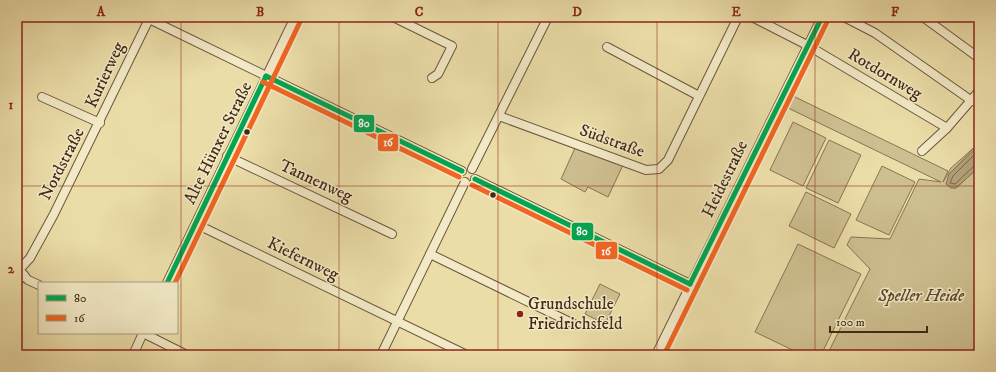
<svg xmlns="http://www.w3.org/2000/svg" width="996" height="372" viewBox="0 0 996 372" font-family="'IM FELL DW Pica',serif">
<style>
.green{fill:#cebf90;stroke:#887454}
.water{fill:#b2a077;stroke:#857151}
.lines{fill:none;stroke-linecap:round;stroke-linejoin:round}
.shore{stroke:#7a6548;stroke-width:1}
.minor-casing{stroke:#6c573c;stroke-width:10}
.minor{stroke:#f2e9c6;stroke-width:8}
.bus-1-casing{stroke:#f2e9c6;stroke-width:8}
.bus-2-casing{stroke:#f2e9c6;stroke-width:8}
.bus-1{stroke:#00a651;stroke-width:5}
.bus-2{stroke:#f26522;stroke-width:5}
.grid{fill:none;stroke:#8f2418;stroke-width:1;stroke-opacity:0.55}
.bus-dot{fill:#422a18;stroke:#f2e9c6;stroke-width:1.5}
.poi-dot{fill:#8f2418;stroke:#f2e9c6;stroke-width:1.5}
.labels{text-anchor:middle;dominant-baseline:central;stroke-width:3;stroke-linejoin:round;paint-order:stroke}
.street-label{font-size:17px;fill:#422a18;stroke:#f2e9c6}
.park-label{font-size:17px;font-style:italic;fill:#5e4830;stroke:#f2e9c6}
.poi-label{font-size:17px;fill:#422a18;stroke:#f2e9c6;text-anchor:start}
.line-badge{stroke:#f2e9c6;stroke-width:1.5}
.badge-label{font-size:11px;text-anchor:middle;font-weight:bold;fill:#fff}
.neatline{fill:none;stroke:#8f2418;stroke-width:1.5}
.grid-label{font-size:13px;text-anchor:middle;font-weight:bold;fill:#8f2418}
</style>
<rect width="100%" height="100%" fill="#ebdda8"/>
<filter id="stains"><feTurbulence type="fractalNoise" baseFrequency=".005" numOctaves="4"/><feColorMatrix values="0 0 0 0 .2 0 0 0 0 .09 0 0 0 0 .02 0 0 0 .5 -.17"/></filter>
<radialGradient id="worn" r=".72"><stop offset=".6" stop-color="#630" stop-opacity="0"/><stop offset="1" stop-color="#630" stop-opacity=".3"/></radialGradient>
<g class="green">
<polygon points="793,96 948,171 943,182 951,168 979,143 949,174 949,186 956,188 979,167 979,355 827,355 870,269 847,245 851,237 890,239 919,179 941,182 788,108"/>
<polygon points="793,122 826,138 803,186 770,170"/>
<polygon points="829,140 861,155 838,203 806,188"/>
<polygon points="575,148 623,165 608,197 588,187 585,192 561,179"/>
<polygon points="882,166 915,182 889,235 856,220"/>
<polygon points="806,192 851,214 834,248 789,226"/>
<polygon points="798,244 861,274 821,355 803,355 755,332"/>
<polygon points="600,284 620,294 605,324 585,314"/>
</g>
<polygon class="water" points="979,145 979,167 956,188 951,188 946,184 949,174"/>
<g class="lines">
<polyline class="shore" points="979,150 953,176 950,183 955,184 975,165 979,164"/>
<defs>
<g id="minor">
<polyline points="393,17 452,46 438,74 432,78"/>
<polyline points="752,17 807,45 947,128 979,91"/>
<polyline points="844,17 875,33 972,101"/>
<polyline points="923,17 979,58"/>
<polyline points="149,19 462,171"/>
<polyline points="607,47 699,96"/>
<polyline points="42,97 100,123"/>
<polyline points="499,116 646,170 659,169 668,160 738,17"/>
<polyline points="922,151 947,128"/>
<polyline points="227,156 392,234"/>
<polyline points="472,169 548,17"/>
<polyline points="475,179 690,284"/>
<polyline points="196,224 467,355"/>
<polyline points="430,254 576,325"/>
<polyline points="17,267 28,280 39,285"/>
<polyline points="17,272 30,258 54,214 150,17"/>
<polyline points="17,282 24,275"/>
<polyline points="167,283 295,17"/>
<polyline points="143,333 187,355"/>
<polyline points="133,355 143,333"/>
<polyline points="381,355 465,182"/>
<polyline points="656,355 822,17"/>
</g>
</defs>
<use href="#minor" class="minor-casing"/>
<use href="#minor" class="minor"/>
<defs>
<g id="bus-1">
<polyline points="266,76 462,171"/>
<polyline points="475,179 690,284"/>
<polyline points="167,283 266,76"/>
<polyline points="690,284 822,17"/>
</g>
<g id="bus-2">
<polyline points="263,82 459,177"/>
<polyline points="472,185 687,290"/>
<polyline points="175,283 301,20"/>
<polyline points="664,355 828,20"/>
</g>
</defs>
<use href="#bus-1" class="bus-1-casing"/>
<use href="#bus-2" class="bus-2-casing"/>
<use href="#bus-1" class="bus-1"/>
<use href="#bus-2" class="bus-2"/>
</g>
<path class="grid" d="M181,17V355M339,17V355M498,17V355M657,17V355M815,17V355M17,186H979"/>
<g class="bus-dot">
<circle cx="247" cy="132" r="3.5"/>
<circle cx="493" cy="195" r="3.5"/>
</g>
<circle class="poi-dot" cx="520" cy="314" r="4"/>
<g class="labels">
<g class="street-label">
<text transform="translate(885 74) rotate(31)">Rotdornweg</text>
<text transform="translate(105 75) rotate(-65)">Kurierweg</text>
<text transform="translate(612 141) rotate(20)">Südstraße</text>
<text transform="translate(218 143) rotate(-64)">Alte Hünxer Straße</text>
<text transform="translate(62 164) rotate(-63)">Nordstraße</text>
<text transform="translate(725 179) rotate(-64)">Heidestraße</text>
<text transform="translate(316 181) rotate(25)">Tannenweg</text>
<text transform="translate(303 259) rotate(26)">Kiefernweg</text>
</g>
<g class="park-label">
<text x="921" y="296">Speller Heide</text>
</g>
<g class="poi-label">
<text x="528" y="304">Grundschule<tspan x="528" dy="20">Friedrichsfeld</tspan></text>
</g>
</g>
<g class="line-badge">
<rect x="353" y="114" width="22" height="19" rx="4" fill="#00a651"/>
<rect x="377" y="133" width="22" height="19" rx="4" fill="#f26522"/>
<rect x="571" y="222" width="23" height="19" rx="4" fill="#00a651"/>
<rect x="595" y="241" width="23" height="19" rx="4" fill="#f26522"/>
</g>
<g class="badge-label">
<text x="364" y="127">80</text>
<text x="388" y="146">16</text>
<text x="582" y="235">80</text>
<text x="606" y="255">16</text>
</g>
<rect width="996" height="372" fill="none" stroke="#ebdda8" stroke-width="44"/>
<rect x="38" y="282" width="140" height="52" fill="#f2e9c6" stroke="#ac9d80"/>
<rect x="46" y="295" width="20" height="6" fill="#00a651" stroke="#ac9d80"/>
<text x="74" y="302" font-size="12" fill="#422a18">80</text>
<rect x="46" y="315" width="20" height="6" fill="#f26522" stroke="#ac9d80"/>
<text x="74" y="322" font-size="12" fill="#422a18">16</text>
<path d="M830 326v6h97v-6" fill="none" stroke="#422a18" stroke-width="2"/>
<text x="836" y="326" font-size="12" fill="#422a18" stroke="#f2e9c6" stroke-width="3" paint-order="stroke">100 m</text>
<rect x="22" y="22" width="952" height="328" class="neatline"/>
<g class="grid-label">
<text x="101" y="16">A</text>
<text x="260" y="16">B</text>
<text x="419" y="16">C</text>
<text x="577" y="16">D</text>
<text x="736" y="16">E</text>
<text x="895" y="16">F</text>
<text x="11" y="109">1</text>
<text x="11" y="273">2</text>
</g>
<rect width="100%" height="100%" filter="url(#stains)"/>
<rect width="100%" height="100%" fill="url(#worn)"/>
</svg>
